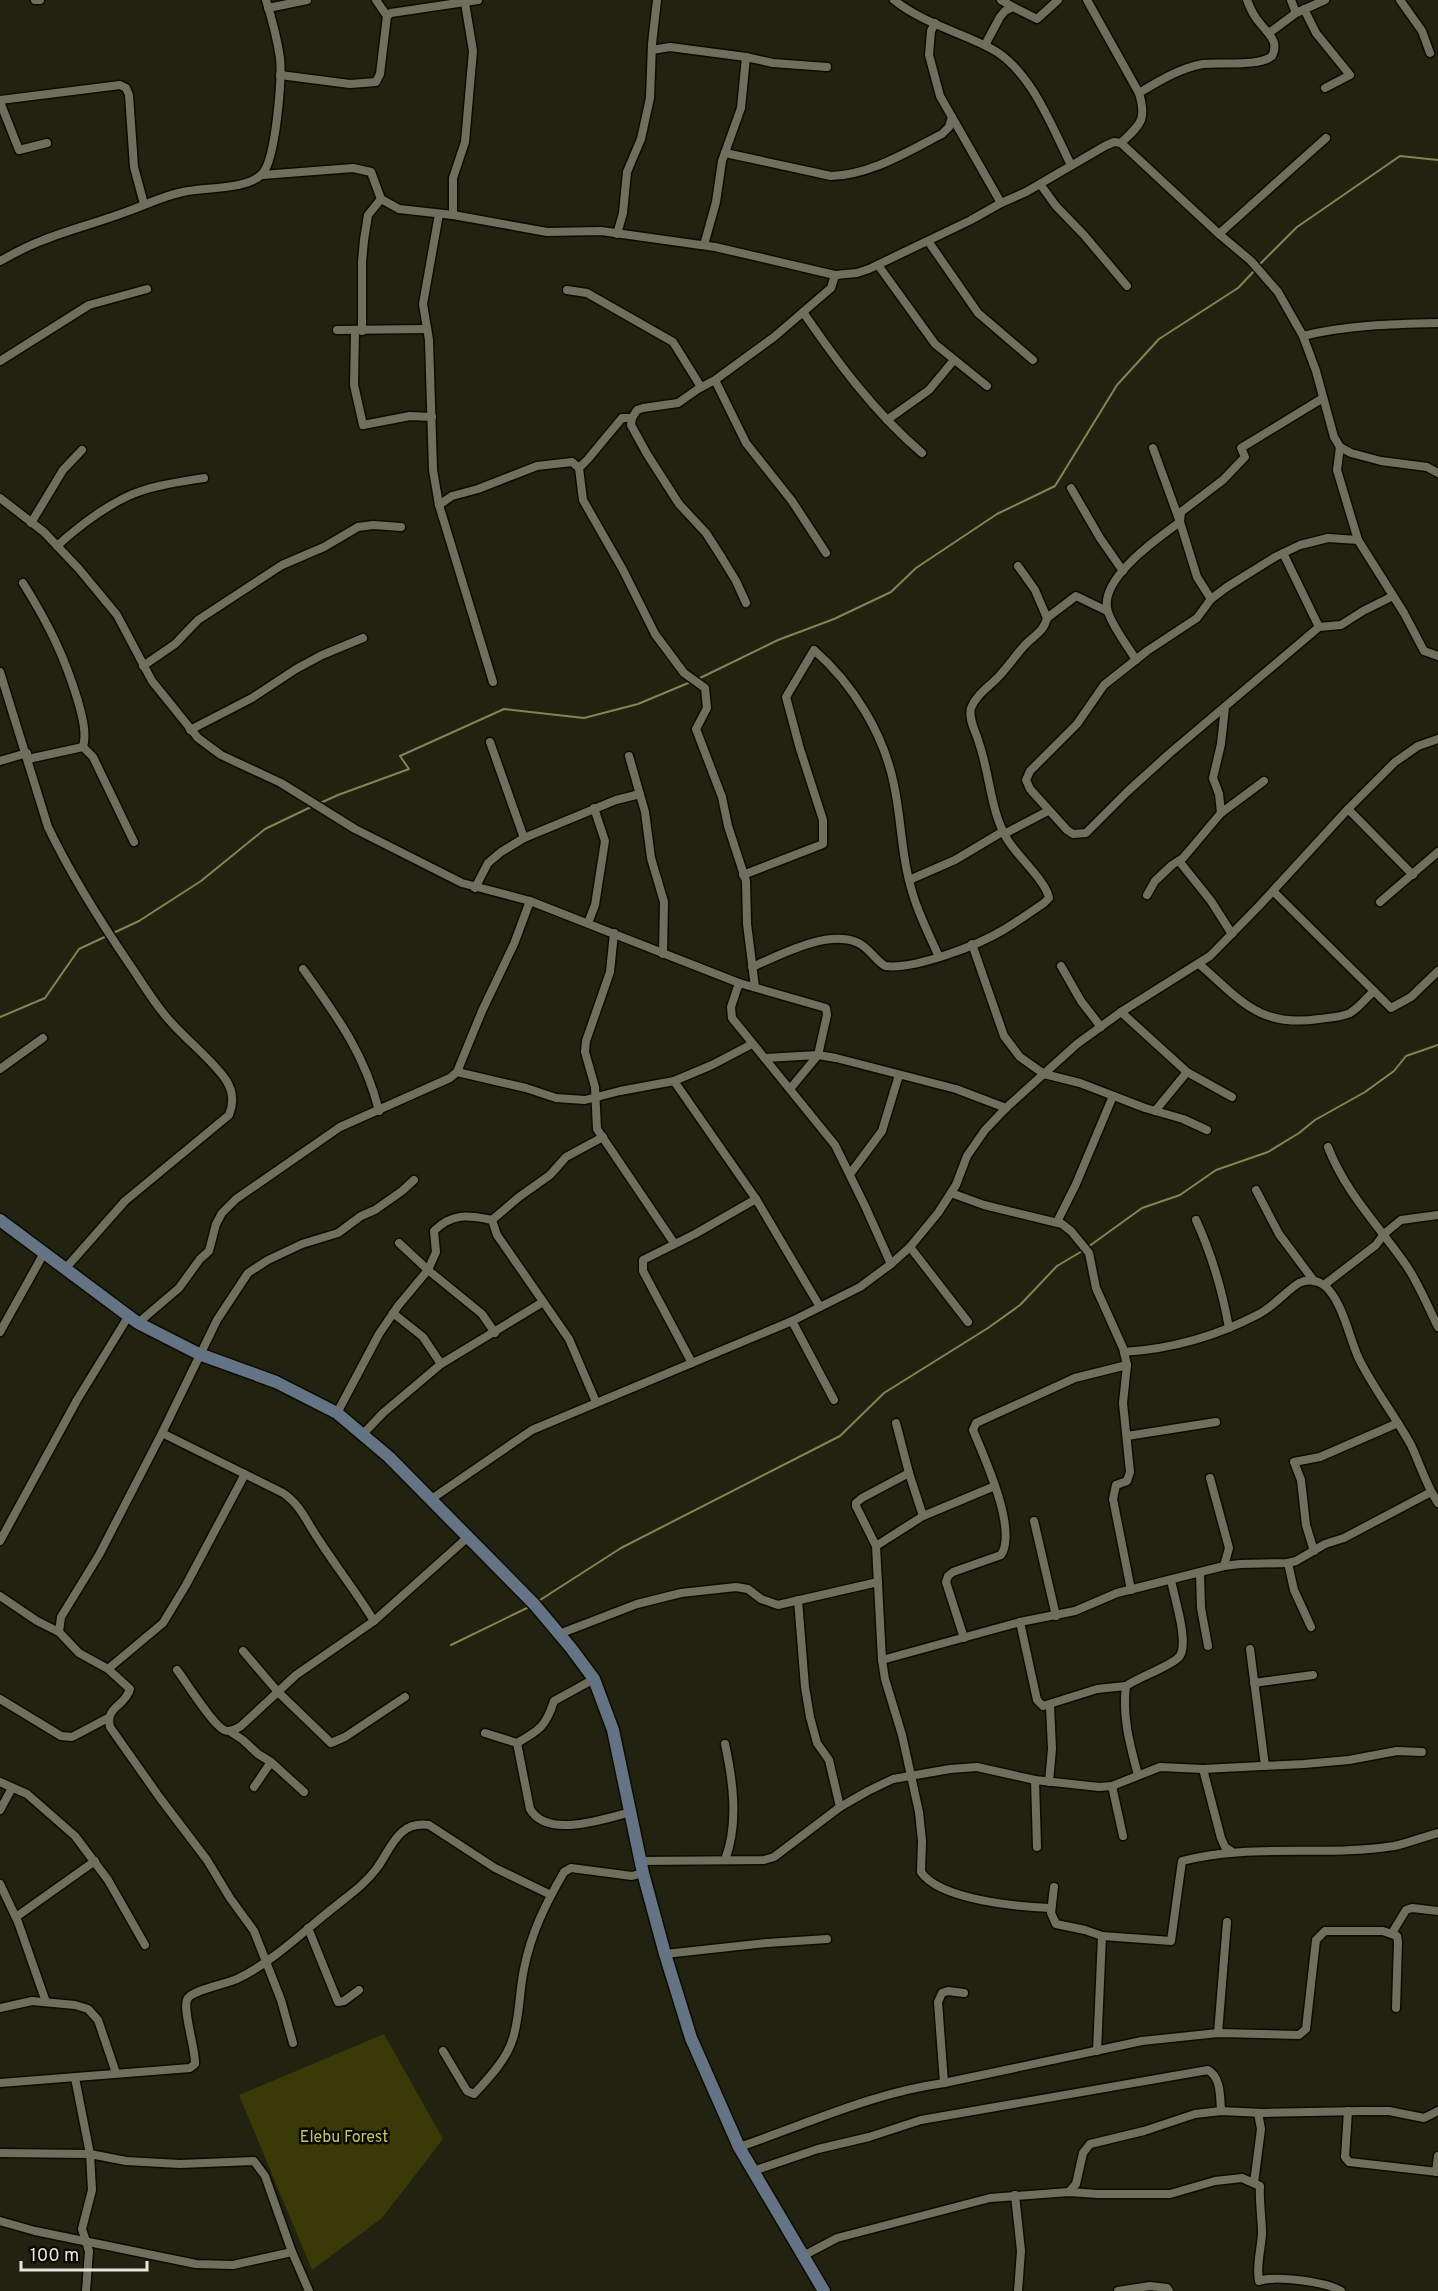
<svg xmlns="http://www.w3.org/2000/svg" width="1438" height="2291" viewBox="0 0 1438 2291" font-family="Overpass,sans-serif">
<style>
.green{fill:#3a3a08}
.lines{fill:none;stroke-linecap:round;stroke-linejoin:round}
.stream{stroke:#848454;stroke-width:2}
.minor-casing{stroke:#0b0b01;stroke-width:11}
.secondary-casing{stroke:#0b0b01;stroke-width:15}
.minor{stroke:#6e6f5c;stroke-width:8}
.secondary{stroke:#647485;stroke-width:12}
.labels{text-anchor:middle;dominant-baseline:central;stroke-width:5;stroke-linejoin:round;paint-order:stroke}
.park-label{font-size:16px;fill:#c3c468;stroke:#0b0b05}
</style>
<rect width="100%" height="100%" fill="#221"/>
<polygon class="green" points="384,2034 443,2139 382,2218 312,2270 239,2095"/>
<g class="lines">
<g class="stream">
<polyline points="1259,265 1297,227 1400,156 1438,160"/>
<polyline points="698,679 778,640 834,619 891,592 916,568 997,514 1055,486 1117,385 1159,339 1238,288 1255,270"/>
<polyline points="318,804 338,795 409,769 400,756 504,709 584,718 638,704 693,681"/>
<polyline points="0,1017 45,998 79,949 139,921 201,881 265,829 313,806"/>
<polyline points="1088,1247 1142,1208 1180,1195 1216,1170 1268,1152 1299,1133 1315,1120 1365,1092 1394,1071 1406,1056 1438,1045"/>
<polyline points="537,1602 621,1548 840,1436 884,1393 988,1328 1020,1305 1057,1266 1084,1250"/>
<polyline points="451,1645 529,1607"/>
</g>
<defs>
<g id="minor">
<polyline points="35,0 40,0"/>
<polyline points="376,0 387,16"/>
<path d="M894,0C921,22 959,32 990,48C1030,68 1052,127 1071,165"/>
<polyline points="1001,0 1013,7"/>
<path d="M1087,0L1139,93C1147,120 1141,124 1121,143"/>
<polyline points="1291,0 1296,13"/>
<polyline points="1400,0 1422,31 1430,53"/>
<polyline points="268,8 307,0"/>
<polyline points="1304,9 1316,33 1350,75 1325,88"/>
<polyline points="935,23 931,31 929,55 940,96 1001,203"/>
<polyline points="1269,33 1296,13 1325,0"/>
<polyline points="985,45 1000,17 1005,11 1013,7 1037,19 1058,0"/>
<polyline points="652,50 670,47 746,57"/>
<polyline points="280,75 350,84 376,82 380,74 387,16 391,13 478,0"/>
<path d="M1139,93C1159,81 1180,68 1203,64C1221,62 1259,67 1272,56C1280,41 1267,33 1259,22C1254,16 1250,8 1247,0"/>
<polyline points="0,100 120,85 126,88 129,95 134,167 144,204"/>
<polyline points="0,102 19,150 47,143"/>
<path d="M725,153L831,176C870,175 907,152 942,134L949,127L952,117"/>
<polyline points="262,175 353,168 371,172 381,199 399,209 453,215 547,232 601,231 715,247 835,275 857,273 869,269 971,220 1001,203 1026,192 1105,146 1114,142 1121,143 1219,234 1251,261 1278,292 1303,336 1316,371 1334,437 1340,447 1351,453 1381,461 1427,467 1438,473"/>
<polyline points="1040,184 1056,206 1084,235 1127,286"/>
<polyline points="439,214 423,304 429,340 433,470 439,505 493,682"/>
<polyline points="453,215 453,178 465,142 473,51 465,3"/>
<polyline points="617,234 623,213 627,172 641,139 650,98 652,44 657,0"/>
<polyline points="1219,234 1326,138"/>
<polyline points="928,241 978,313 1033,360"/>
<polyline points="704,245 716,202 722,161 741,108 746,57 773,63 827,67"/>
<path d="M0,261C13,254 27,246 41,241C68,230 96,223 123,213C144,206 162,196 183,192C205,187 247,190 262,174C276,160 282,78 280,58C277,38 272,19 266,0"/>
<polyline points="878,265 935,344 987,386"/>
<polyline points="567,290 587,293 673,342 701,387"/>
<path d="M803,312C838,363 875,413 922,453"/>
<polyline points="337,330 427,329"/>
<polyline points="355,331 354,385 363,425 410,416 432,417"/>
<polyline points="362,331 362,262 364,240 368,215 381,199"/>
<path d="M1303,336C1347,325 1393,324 1438,323"/>
<polyline points="0,361 89,305 147,289"/>
<polyline points="715,380 746,443 792,501 826,553"/>
<polyline points="632,418 622,418 588,459 579,468 583,500 623,570 655,634 684,673 705,688 707,708 696,729 722,797 728,826 746,881 747,924 755,987"/>
<polyline points="887,420 929,390 954,360"/>
<polyline points="1340,447 1337,470 1358,540 1404,613 1424,651 1438,656"/>
<polyline points="1071,488 1100,538 1123,571"/>
<polyline points="0,498 44,532 79,569 117,615 152,681 198,738 221,755 281,783 355,829 462,883 530,901 739,983 826,1008 827,1015 818,1055 790,1089"/>
<polyline points="439,505 452,496 478,489 537,466 572,462 579,468"/>
<polyline points="31,523 63,470 82,450"/>
<polyline points="1358,540 1328,538 1300,545 1275,557 1227,587 1211,599 1197,618 1147,651 1104,685 1077,724 1030,771 1026,780 1030,789 1067,830 1073,834 1086,833 1127,792 1170,753 1319,627 1341,625 1363,611 1393,596"/>
<path d="M57,546C80,525 114,499 144,490C163,484 184,481 204,478"/>
<polyline points="1283,553 1319,627"/>
<path d="M23,583C48,623 64,655 78,701C82,716 87,732 83,747"/>
<polyline points="1211,599 1197,577 1180,522 1181,512 1223,480 1245,457 1241,448 1323,398"/>
<polyline points="746,603 736,581 722,558 706,533 679,504 647,454 631,425 632,418 637,410 643,408 678,403 698,389 715,380 774,337 831,288 835,275"/>
<polyline points="1047,618 1076,596 1107,611"/>
<path d="M1136,660C1127,645 1114,629 1108,612C1097,580 1158,538 1180,522L1153,448"/>
<polyline points="143,666 175,644 198,620 282,565 324,547 358,527 373,525 401,527"/>
<path d="M0,672L48,827C71,875 100,921 130,965C141,981 151,998 164,1014C182,1037 210,1057 226,1080C233,1091 234,1103 229,1115L125,1201L65,1269"/>
<polyline points="190,730 252,698 296,669 322,655 363,638"/>
<polyline points="490,742 524,838"/>
<polyline points="83,747 93,757 134,842"/>
<polyline points="629,756 645,812 651,858 664,902 663,954"/>
<polyline points="28,759 83,747"/>
<polyline points="0,761 27,753"/>
<polyline points="1348,809 1413,875"/>
<polyline points="1221,813 1219,794 1213,778 1221,744 1225,707"/>
<polyline points="1004,834 1048,811"/>
<polyline points="1179,861 1211,901 1232,934"/>
<path d="M743,875L823,844V820L800,749L786,697L814,650C853,684 884,734 894,785C901,817 901,849 909,880C915,907 928,932 939,957"/>
<polyline points="909,880 955,860 1002,832"/>
<polyline points="475,888 488,863 501,852 524,838 616,800 640,794"/>
<polyline points="1273,891 1391,1008 1411,997 1438,971"/>
<polyline points="1147,895 1155,881 1172,865 1183,858 1221,813 1264,781"/>
<polyline points="1380,902 1438,852"/>
<polyline points="588,923 595,905 605,841 594,808"/>
<polyline points="614,933 610,972 586,1041 585,1052 595,1087 597,1129 674,1243"/>
<polyline points="972,944 1004,1036 1020,1057 1044,1074 1080,1083 1145,1108 1183,1119 1207,1130"/>
<path d="M1199,964C1240,999 1258,1028 1319,1019C1328,1018 1342,1017 1350,1013C1359,1008 1367,997 1374,991"/>
<polyline points="1061,966 1081,1001 1101,1027"/>
<path d="M752,967C780,955 826,930 856,942C868,946 874,959 885,966C914,970 979,945 1005,929C1018,921 1031,912 1044,903L1049,898C1046,881 1017,856 1007,839C990,810 990,774 979,743C976,732 968,719 971,708C976,694 992,685 1001,674C1009,665 1016,655 1024,646C1033,636 1044,632 1047,618L1035,590L1018,566"/>
<path d="M303,969C336,1015 365,1054 379,1111"/>
<polyline points="739,983 731,1007 732,1018 835,1145 865,1206 891,1264"/>
<polyline points="1121,1012 1187,1072 1232,1097"/>
<polyline points="765,1058 818,1055 836,1058 956,1089 1006,1108"/>
<polyline points="0,1069 43,1038"/>
<polyline points="457,1072 526,1088 556,1098 585,1100 620,1091 674,1081 712,1065 752,1044"/>
<polyline points="674,1081 756,1199 820,1307"/>
<polyline points="1155,1111 1187,1072"/>
<path d="M1328,1147C1345,1192 1379,1226 1406,1265C1419,1284 1428,1307 1438,1327"/>
<polyline points="850,1174 882,1131 899,1075"/>
<polyline points="1256,1190 1279,1234 1314,1281"/>
<polyline points="951,1193 984,1205 1062,1224 1071,1231 1089,1253 1096,1288 1123,1348 1127,1365 1123,1403 1130,1472 1127,1481 1116,1485 1113,1499 1131,1590"/>
<polyline points="492,1220 497,1235 569,1339 596,1402"/>
<polyline points="492,1220 519,1197 550,1175 566,1157 603,1137"/>
<path d="M1196,1220C1212,1255 1222,1289 1229,1328"/>
<polyline points="1057,1222 1076,1184 1113,1096"/>
<polyline points="399,1243 428,1270 482,1314 495,1333"/>
<polyline points="910,1247 968,1322"/>
<polyline points="1324,1285 1376,1245 1384,1234 1401,1220 1438,1215"/>
<polyline points="393,1313 423,1337 441,1364"/>
<polyline points="792,1321 834,1400"/>
<polyline points="138,1323 179,1288 200,1259 209,1251 216,1224 222,1213 236,1199 340,1127 450,1078 457,1072 482,1011 514,944 530,901"/>
<polyline points="0,1332 44,1253"/>
<path d="M1124,1352C1171,1349 1217,1336 1259,1314C1274,1306 1285,1292 1299,1283C1307,1279 1317,1280 1324,1285C1343,1301 1349,1338 1359,1359C1374,1389 1395,1416 1411,1445C1420,1464 1426,1485 1438,1503"/>
<polyline points="692,1363 643,1271 643,1260 695,1234 756,1199"/>
<path d="M337,1413L379,1334L398,1306L428,1270L436,1252L434,1231C452,1213 467,1215 492,1220"/>
<polyline points="896,1423 909,1473 923,1516"/>
<path d="M162,1433L283,1493C301,1505 307,1523 319,1540C337,1568 357,1593 374,1621"/>
<polyline points="363,1434 383,1413 441,1364 543,1302"/>
<polyline points="1127,1436 1216,1422"/>
<path d="M909,1473L862,1498L856,1503V1506L876,1546L882,1660L885,1679L902,1735L919,1812L922,1841L921,1872C940,1900 1019,1907 1051,1908"/>
<polyline points="1210,1478 1229,1548 1224,1566"/>
<polyline points="430,1500 532,1430 792,1321 860,1287 891,1264 910,1247 938,1213 956,1185 967,1156 985,1130 1006,1108 1077,1044 1121,1012 1210,956 1259,906 1348,809 1395,762 1418,746 1438,739"/>
<polyline points="1034,1521 1056,1616"/>
<polyline points="0,1541 77,1400 128,1317"/>
<polyline points="876,1546 923,1516 995,1486"/>
<polyline points="1314,1551 1306,1525 1301,1480 1294,1462 1320,1457 1398,1423"/>
<polyline points="1288,1563 1294,1590 1311,1627"/>
<polyline points="1200,1573 1201,1608 1208,1646"/>
<polyline points="0,1596 37,1621 59,1632"/>
<polyline points="798,1600 805,1687 810,1717 817,1743 829,1760 840,1807"/>
<polyline points="1020,1622 1037,1700 1043,1706 1097,1689 1126,1686"/>
<polyline points="559,1634 637,1604 681,1593 736,1587 748,1589 761,1599 778,1605 878,1582"/>
<path d="M964,1638L946,1582L948,1576L953,1572L1001,1555C1018,1530 984,1457 973,1430L976,1423L1075,1378L1127,1365"/>
<polyline points="1250,1649 1265,1766"/>
<polyline points="243,1651 278,1692 331,1743 345,1737 405,1697"/>
<polyline points="882,1660 1020,1622 1075,1611 1117,1593 1224,1566 1240,1564 1288,1563 1296,1561 1325,1544 1344,1538 1431,1492"/>
<polyline points="108,1669 163,1623 186,1585 245,1474"/>
<path d="M177,1670C187,1683 212,1724 224,1730C230,1733 236,1729 241,1726L296,1675L374,1621L467,1538"/>
<polyline points="1254,1683 1313,1675"/>
<polyline points="0,1699 61,1736 72,1737 108,1718"/>
<polyline points="231,1732 243,1740 258,1754 271,1762 304,1792"/>
<path d="M485,1733L517,1743C540,1730 546,1726 554,1701L594,1679"/>
<path d="M517,1743L530,1809C547,1839 604,1819 631,1812"/>
<path d="M725,1744C733,1781 739,1823 725,1860"/>
<polyline points="1203,1769 1221,1838 1225,1847 1231,1851"/>
<path d="M1138,1775C1130,1745 1122,1717 1126,1686C1139,1677 1171,1666 1179,1657C1190,1644 1174,1597 1171,1580"/>
<polyline points="1035,1780 1037,1847"/>
<polyline points="0,1782 27,1794 75,1836 108,1880 145,1945"/>
<polyline points="1049,1782 1052,1749 1050,1706"/>
<polyline points="1112,1786 1123,1836"/>
<polyline points="254,1787 271,1762"/>
<polyline points="0,1810 12,1788"/>
<polyline points="640,1861 764,1860 774,1857 840,1807 868,1791 893,1779 950,1769 977,1767 1035,1780 1099,1787 1112,1786 1160,1767 1203,1769 1304,1764 1349,1760 1397,1751 1422,1752"/>
<polyline points="0,1884 18,1922 46,2002"/>
<polyline points="1054,1887 1051,1913 1056,1924 1085,1930 1102,1936 1097,2051"/>
<polyline points="16,1917 95,1861"/>
<polyline points="308,1928 338,2002 344,2001 359,1990"/>
<polyline points="1392,1933 1406,1910 1412,1908 1438,1911"/>
<path d="M1102,1936L1171,1941L1182,1861C1249,1843 1324,1857 1394,1846C1408,1843 1423,1837 1438,1833"/>
<polyline points="665,1954 767,1943 827,1939"/>
<polyline points="0,2008 32,2001 75,2005 88,2009 98,2020 116,2073"/>
<polyline points="1218,2033 1227,1922"/>
<path d="M293,2043L281,2000L254,1931L230,1898L207,1860L160,1798L110,1727C105,1706 125,1707 130,1689L108,1669L79,1653L59,1632L61,1617L99,1555L162,1433L217,1320L248,1273L268,1260L302,1244L338,1233L361,1216L375,1210L402,1191L414,1180"/>
<path d="M443,2051L467,2091L474,2094C489,2078 507,2059 513,2038C520,2016 519,1992 524,1969C531,1933 546,1903 564,1872L571,1868L632,1876L643,1873"/>
<polyline points="75,2078 90,2154 92,2190 82,2229 89,2251 86,2291"/>
<path d="M0,2083L190,2068L195,2064C196,2049 181,2007 188,1998C195,1989 228,1984 239,1978C274,1961 307,1928 337,1905C352,1893 366,1883 377,1868C392,1847 398,1821 429,1825L495,1868L551,1895"/>
<polyline points="944,2083 938,2002 942,1993 948,1991 964,1993"/>
<polyline points="1348,2111 1345,2157 1349,2162 1438,2172"/>
<path d="M739,2147C807,2124 872,2093 944,2083L1142,2041L1218,2033L1299,2035L1306,2029L1316,1940L1325,1931H1383L1397,1936L1398,1942L1396,2008"/>
<polyline points="0,2153 90,2154 126,2161 180,2164 254,2161 265,2176 292,2252 309,2291"/>
<path d="M753,2171L818,2149L869,2137L921,2120L1208,2070C1221,2077 1220,2097 1221,2111"/>
<polyline points="1436,2172 1438,2156"/>
<polyline points="1254,2183 1261,2129 1258,2113"/>
<polyline points="1069,2192 1076,2184 1083,2153 1090,2144 1144,2131 1195,2114 1221,2111 1263,2113 1363,2111 1389,2111 1424,2118 1438,2111"/>
<polyline points="1015,2195 1021,2251 1018,2291"/>
<polyline points="0,2221 35,2231 196,2264 233,2265 292,2252"/>
<path d="M803,2256L837,2238L990,2198L1069,2192L1098,2194H1170L1215,2181L1242,2178L1260,2186C1259,2202 1262,2218 1262,2234C1261,2250 1256,2266 1259,2281C1276,2275 1327,2282 1341,2291"/>
<polyline points="1118,2291 1150,2286 1167,2288 1169,2291"/>
</g>
<polyline id="secondary" points="0,1220 138,1323 199,1354 276,1382 337,1413 389,1457 534,1604 571,1648 594,1679 613,1730 643,1873 665,1954 691,2038 739,2147 824,2291"/>
</defs>
<use href="#minor" class="minor-casing"/>
<use href="#secondary" class="secondary-casing"/>
<use href="#minor" class="minor"/>
<use href="#secondary" class="secondary"/>
</g>
<g class="labels">
<g class="park-label">
<text x="344" y="2138">Elebu Forest</text>
</g>
</g>
<path d="M21 2261v9h126v-9" fill="none" stroke="#e7e7dc" stroke-width="3"/>
<text x="30" y="2261" font-size="18" fill="#e7e7dc" stroke="#0b0b05" stroke-width="4.5" paint-order="stroke">100 m</text>
</svg>
